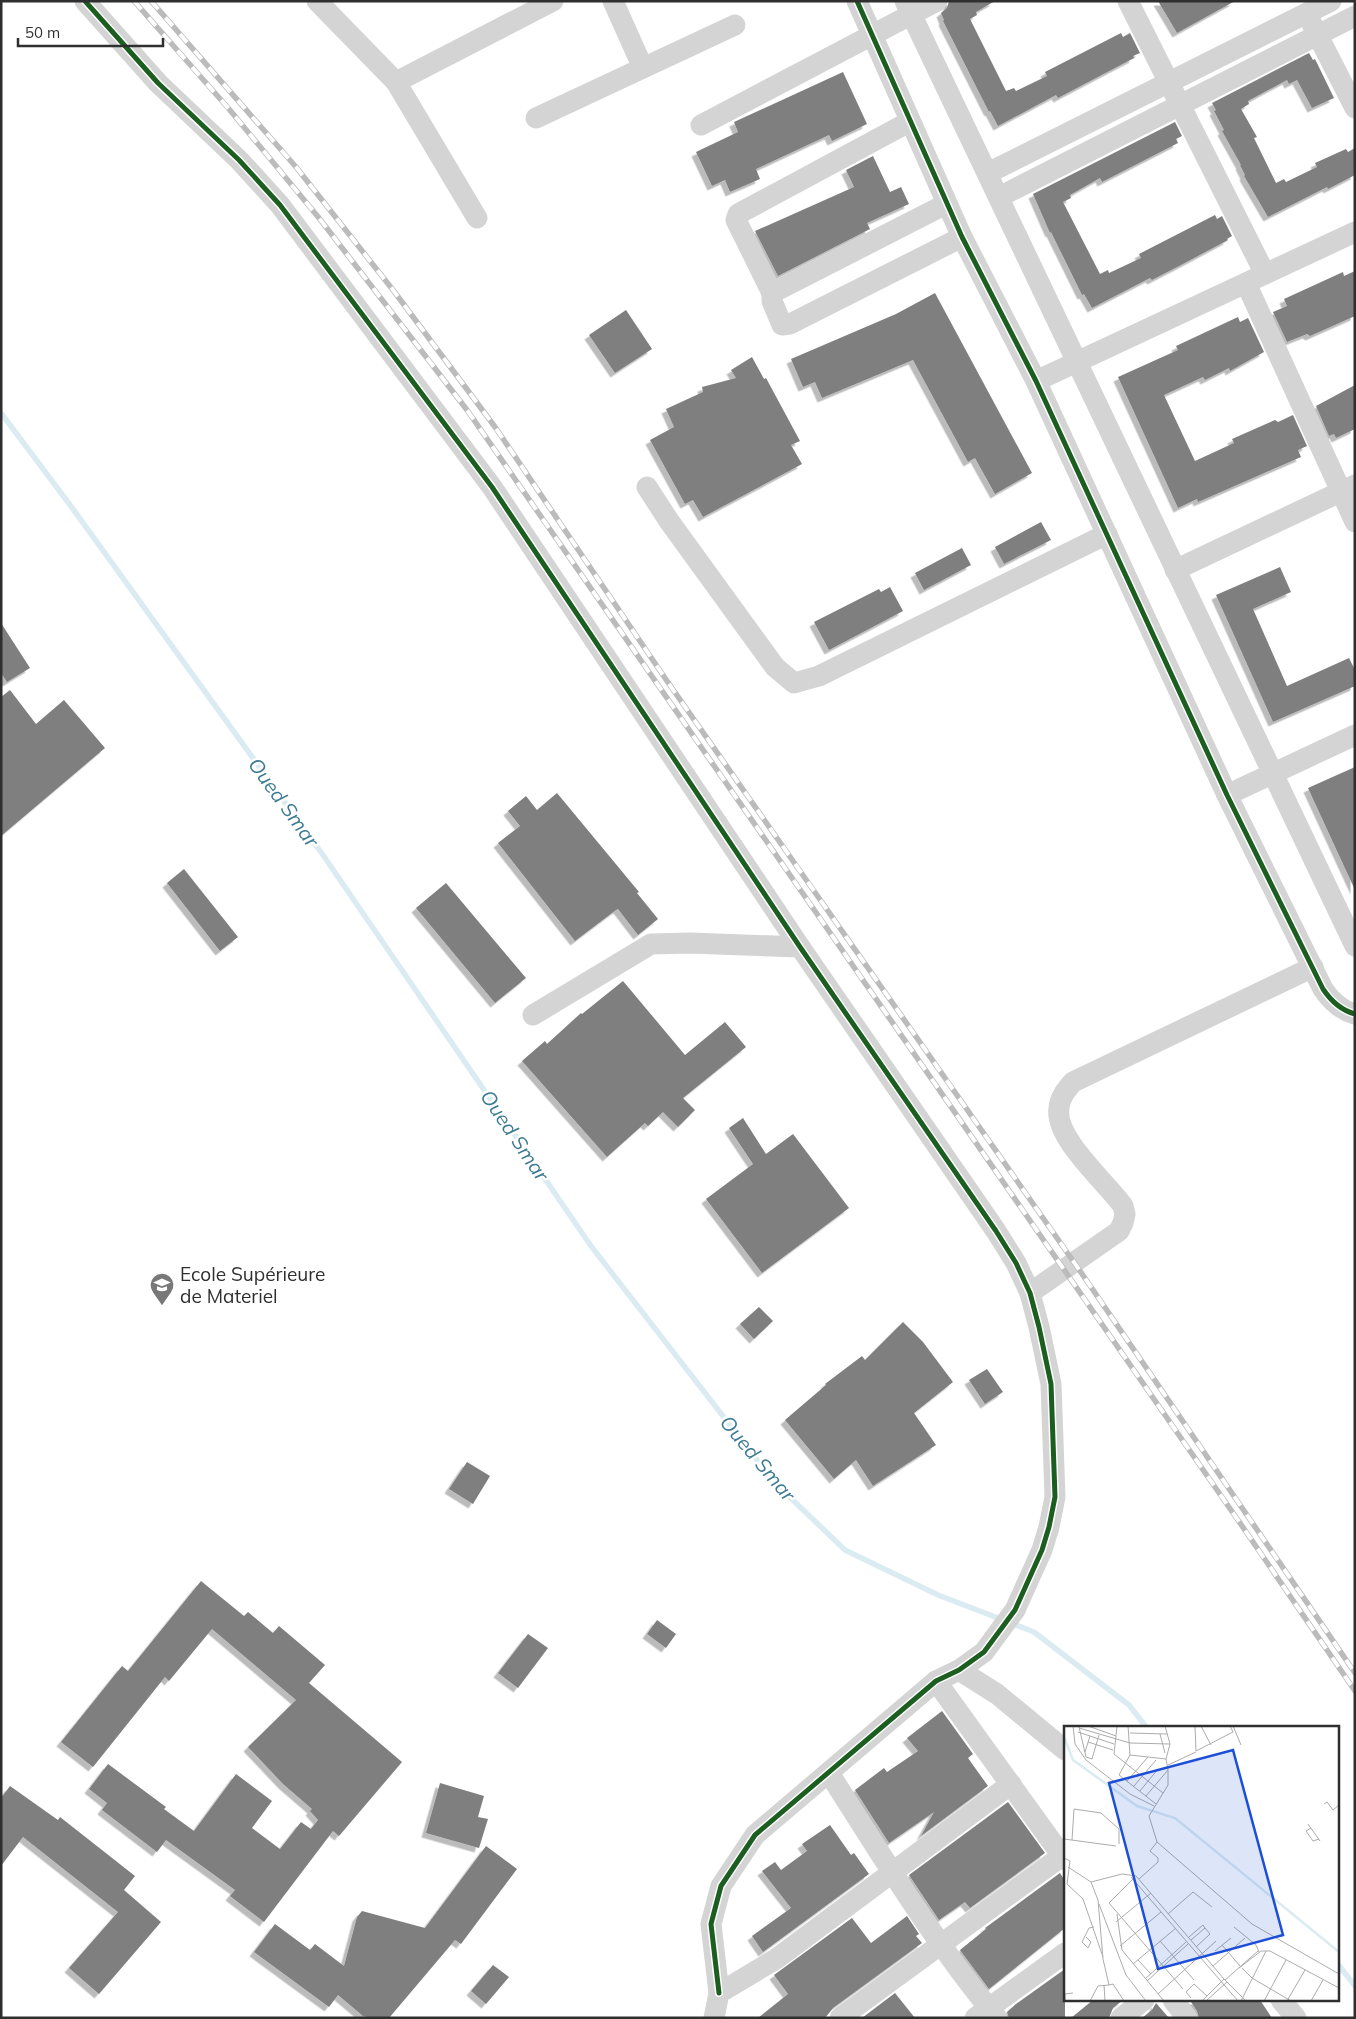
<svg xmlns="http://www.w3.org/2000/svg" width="1356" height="2019" viewBox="0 0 1356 2019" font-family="Mulish,sans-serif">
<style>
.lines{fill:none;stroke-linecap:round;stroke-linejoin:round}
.stream{stroke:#daebf2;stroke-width:5.5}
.building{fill:#7f7f7f;filter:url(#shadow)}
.minor{stroke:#d4d4d4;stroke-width:21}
.rail-casing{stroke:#bbb;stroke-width:5.5}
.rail{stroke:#fff;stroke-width:4;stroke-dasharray:11;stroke-linecap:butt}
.cycleway-casing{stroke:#fff;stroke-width:8}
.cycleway{stroke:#1b5e20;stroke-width:5}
.labels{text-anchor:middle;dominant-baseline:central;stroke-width:5;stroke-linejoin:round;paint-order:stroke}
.poi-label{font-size:19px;fill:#2f2f2f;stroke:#fff;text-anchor:start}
.water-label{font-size:20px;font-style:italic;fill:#3d7b92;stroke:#fff}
.inset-river{fill:none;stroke:#daebf2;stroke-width:2.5}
.inset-road{fill:none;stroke:#acacac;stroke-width:1}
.view{fill:#1d4ed8;fill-opacity:0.15;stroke:#1d4ed8;stroke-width:2.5}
.inset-edge{fill:none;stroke:#2f2f2f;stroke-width:2.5}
</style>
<defs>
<filter id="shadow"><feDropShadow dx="-4.5" dy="4.5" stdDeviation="0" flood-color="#0004"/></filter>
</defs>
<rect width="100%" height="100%" fill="#fff"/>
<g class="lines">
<g class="stream">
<polyline points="1,413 73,509 323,855 591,1246 774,1482 845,1550 938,1595 1003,1620"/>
<polyline points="1011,1623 1034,1632 1129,1705 1147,1728"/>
<polyline points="1337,1963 1355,1986"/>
</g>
</g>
<g class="building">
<polygon points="949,1 995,1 976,12 977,15 970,19 1006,91 1014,88 1016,91 1047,76 1045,72 1121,33 1123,37 1130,33 1140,53 1133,56 1134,58 1058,98 1056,95 998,126 990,111 989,112 943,21 944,20 941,13 947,8"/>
<polygon points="1158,1 1235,1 1177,33"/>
<polygon points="1309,53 1313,60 1315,59 1334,98 1312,108 1297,80 1289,84 1287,80 1248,101 1249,104 1241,109 1257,137 1254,138 1276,183 1284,179 1286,182 1317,167 1315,163 1346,149 1348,152 1355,148 1355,175 1328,189 1327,187 1268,217 1244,176 1245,175 1240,165 1241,165 1222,131 1224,130 1214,111 1216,110 1212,103"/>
<polygon points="843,72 867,124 832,141 829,135 756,169 760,179 730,192 725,180 712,186 696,152 738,132 734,122"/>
<polygon points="1175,122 1182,136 1176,139 1178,143 1102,182 1100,178 1070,195 1071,198 1063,202 1100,274 1108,270 1109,273 1141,258 1139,254 1215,215 1217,219 1222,216 1232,236 1227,239 1228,240 1181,265 1152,280 1150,278 1092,308 1084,294 1082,295 1051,232 1050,233 1033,194"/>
<polygon points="873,156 890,192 901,187 909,204 867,223 870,229 778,276 755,231 854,187 846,170"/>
<polygon points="1355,271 1355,316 1310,336 1307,334 1287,342 1273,312 1287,306 1284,299 1343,272 1344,276"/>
<polygon points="935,293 1032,473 995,494 975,458 968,462 913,360 822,398 815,382 803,387 791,359 896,314"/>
<polygon points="626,310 652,349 615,373 589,335"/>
<polygon points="1238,317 1240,322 1248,318 1264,352 1230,371 1229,368 1205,380 1203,377 1164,395 1195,461 1234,443 1232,439 1275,420 1278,422 1293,415 1307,446 1298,450 1301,457 1198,502 1197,499 1178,508 1118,377 1178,350 1176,346"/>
<polygon points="752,357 764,379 766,378 800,441 791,445 802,464 703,517 693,500 685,504 650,440 674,427 666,409 703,392 702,387 736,378 731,370"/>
<polygon points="1355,385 1355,429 1336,438 1334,434 1329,436 1316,406"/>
<polygon points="1041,522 1051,540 1004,564 995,547"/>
<polygon points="962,548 971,565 924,590 915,573"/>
<polygon points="1280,567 1291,592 1253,609 1287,686 1349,658 1355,670 1355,686 1273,722 1216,595"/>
<polygon points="890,587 903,611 829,650 814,622 879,589 881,592"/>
<polygon points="1,623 30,668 7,682 1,673"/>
<polygon points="10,690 36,724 64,700 105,748 1,836 1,697"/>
<polygon points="1355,767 1355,890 1308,788"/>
<polygon points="557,793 639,892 637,893 658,919 638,935 618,909 616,910 575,941 498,843 520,826 508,811 526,796 537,810"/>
<polygon points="184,869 238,937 220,951 167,883"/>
<polygon points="446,883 526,978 495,1003 416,908"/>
<polygon points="623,981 685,1055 725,1022 746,1047 683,1098 695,1110 678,1127 663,1112 648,1126 645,1123 607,1157 522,1061 545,1041 547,1044 581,1013 582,1014"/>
<polygon points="743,1118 766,1154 793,1134 849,1208 762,1273 706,1199 753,1164 729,1128"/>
<polygon points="759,1307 773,1321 754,1339 740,1324"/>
<polygon points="903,1322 923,1342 953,1382 914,1413 936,1445 873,1486 856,1460 834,1479 785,1420 826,1385 825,1384 862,1356 865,1360"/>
<polygon points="987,1369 1003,1392 985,1404 969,1380"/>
<polygon points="467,1462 490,1476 473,1504 449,1489"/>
<polygon points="201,1581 244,1616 248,1612 273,1633 279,1626 325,1665 309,1683 402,1762 339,1836 333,1831 264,1922 230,1896 235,1890 166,1840 157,1852 102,1810 107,1803 89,1789 108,1764 166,1807 164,1809 194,1831 236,1774 272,1801 252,1828 280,1849 301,1822 311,1829 318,1820 310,1811 312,1809 283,1784 248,1747 296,1700 212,1629 169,1681 165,1677 93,1767 61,1742 122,1666 128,1671"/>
<polygon points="657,1620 676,1634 666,1648 647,1634"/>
<polygon points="528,1634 548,1648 518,1688 498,1673"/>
<polygon points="942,1711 973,1754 968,1758 988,1786 921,1836 934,1812 889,1843 855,1790 884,1768 887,1772 918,1751 907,1738"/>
<polygon points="440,1783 484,1796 478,1817 488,1819 479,1848 426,1833"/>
<polygon points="10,1786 58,1820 60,1817 135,1876 124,1890 161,1922 99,1994 69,1968 118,1912 23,1837 1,1866 1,1798"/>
<polygon points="1008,1802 1045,1853 970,1908 965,1902 939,1920 909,1875"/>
<polygon points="830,1825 851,1855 854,1853 869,1874 763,1952 752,1936 791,1908 762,1871 775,1862 781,1870 807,1851 802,1844"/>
<polygon points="486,1846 517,1869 461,1944 455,1940 389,2018 371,2018 363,2016 338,1995 329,2007 254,1952 275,1924 310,1950 315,1944 344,1966 357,1917 362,1911 425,1928"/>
<polygon points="1060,1873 1065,1881 1065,1928 989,1989 960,1950 986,1929 985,1928"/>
<polygon points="907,1916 919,1934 916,1936 922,1943 833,2008 825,2018 758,2018 788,1994 774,1975 852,1918 871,1943"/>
<polygon points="493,1965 509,1977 486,2004 471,1991"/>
<polygon points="1065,1969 1065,2018 1009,2018 1007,2012 1016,2004"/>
<polygon points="895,1993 915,2018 862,2018"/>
<polygon points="1093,2000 1123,2000 1113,2008 1109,2018 1071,2018"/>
<polygon points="1193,2000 1260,2000 1272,2018 1199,2018 1197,2011 1191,2002"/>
<polygon points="1156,2003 1169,2018 1142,2018 1152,2010"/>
</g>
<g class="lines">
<g class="minor">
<polyline points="85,1 158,83 239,160 280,205 492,487 800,947 996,1231 1016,1263 1030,1293 1039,1327 1051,1384 1055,1497 1049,1527 1042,1550 1015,1610 984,1652 959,1670 936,1681 755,1835 721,1886 711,1924 719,1993"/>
<polyline points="317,1 396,82 477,218"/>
<polyline points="613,1 643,68"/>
<path d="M857,1L962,237L1036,381L1227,795L1323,989C1331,1001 1340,1010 1355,1014"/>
<polyline points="905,1 1355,946"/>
<polyline points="1128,1 1265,274"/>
<polyline points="1312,24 1355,108"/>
<polyline points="396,82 553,1"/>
<polyline points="536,118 735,25"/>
<polyline points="701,125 937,1"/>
<polyline points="988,173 1331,1"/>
<polyline points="999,197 1355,16"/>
<polyline points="946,204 772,293 772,301 782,325 790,324 962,237"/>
<polyline points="1246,283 1355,522"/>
<polyline points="772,293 736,220 738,214 909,122"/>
<polyline points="1036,381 1355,232"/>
<polyline points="647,487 669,521 775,667 794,683 819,676 1107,534"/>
<polyline points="1175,570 1355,485"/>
<polyline points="1227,795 1355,735"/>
<polyline points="533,1015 651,944 690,943 800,947"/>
<path d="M1030,1293L1119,1231L1123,1223L1125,1214L1123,1206C1106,1182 1054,1138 1059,1108C1060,1097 1066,1090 1073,1082L1313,967"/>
<polyline points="959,1670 997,1694 1065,1750"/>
<polyline points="936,1681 1065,1860"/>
<path d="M829,1773C882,1856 934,1942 997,2018"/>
<polyline points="1173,2000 1187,2018"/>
<polyline points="1281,2000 1296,2018"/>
<polyline points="714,2018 719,1993 776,1959 1011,1784"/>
<polyline points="840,2018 1062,1856"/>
<polyline points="975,2018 1065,1953"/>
<polyline points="1121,2018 1144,2000"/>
</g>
<defs>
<g id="rail">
<polyline points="134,1 229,109 319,218 467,410 1240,1523 1355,1691"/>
<polyline points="151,1 296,167 393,290 495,427 667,681 1078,1268 1355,1673"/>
</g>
</defs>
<use href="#rail" class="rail-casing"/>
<use href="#rail" class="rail"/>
<defs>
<g id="cycleway">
<polyline points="85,1 158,83 239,160 280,205 492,487 800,947 996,1231 1016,1263 1030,1293 1039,1327 1051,1384 1055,1497 1049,1527 1042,1550 1015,1610 984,1652 959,1670 936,1681 755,1835 721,1886 711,1924 719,1993"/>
<path d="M857,1L962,237L1036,381L1227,795L1323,989C1331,1001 1340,1010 1355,1014"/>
</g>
</defs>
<use href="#cycleway" class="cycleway-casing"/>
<use href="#cycleway" class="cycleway"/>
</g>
<defs>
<symbol id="university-pin" viewBox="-11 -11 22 30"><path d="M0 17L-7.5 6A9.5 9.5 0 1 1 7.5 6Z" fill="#787878" stroke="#fff"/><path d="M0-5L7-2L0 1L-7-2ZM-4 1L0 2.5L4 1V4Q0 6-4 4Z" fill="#fff"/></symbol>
</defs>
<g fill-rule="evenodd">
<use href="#university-pin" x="148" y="1271" width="28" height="38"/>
</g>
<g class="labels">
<g class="poi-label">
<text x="180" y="1274">Ecole Supérieure<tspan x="180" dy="22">de Materiel</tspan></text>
</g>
<g class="water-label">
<text transform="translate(284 802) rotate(54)">Oued Smar</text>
<text transform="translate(515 1135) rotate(56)">Oued Smar</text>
<text transform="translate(758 1458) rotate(50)">Oued Smar</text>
</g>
</g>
<g transform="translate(1064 1726)">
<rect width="275" height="275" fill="#fff"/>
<path class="inset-river" d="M0,11L9,34L73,80L111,92L275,226"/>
<path class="inset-road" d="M9,0L11,18L22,34L66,68L90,80M24,0L52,10M53,0L50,28L99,67M64,0L66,29L55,49L92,78M131,0L132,25L169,6L166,0M137,0L147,19M169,0L177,19M15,1L22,31L28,33L35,9M15,2L66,17L106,18M14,6L50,18M66,7L103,8M96,8L101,27M24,16L49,24M21,26L26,10M66,29L102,33M104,39L132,26M104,44V59L85,90L93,116L188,198L275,248M63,55L84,31M70,60L92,34M76,65L94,43M82,70L104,44L102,33L106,18L101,0M260,78L263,76L269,84L275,79M244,98L256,115M247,102L242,105L249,115L255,113M0,113L52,120M8,114L10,83L37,87L55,103V118M0,132L6,135L3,158L19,173L39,231M4,141L27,156L58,148L72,150L160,253L182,275M67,151L174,275M69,153L45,177L119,263M75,153L94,136V132L86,125L93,116M27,156L34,174L39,233L45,259L49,258L60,275M35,178L62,249L82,275M53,188L58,224L100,275M104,188L129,166L148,181M52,196L87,167M170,201L192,219L195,226M22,211L27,216L24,222L18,216L25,202L30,201M125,211L139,199L141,202L127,214M96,215L130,254M158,219L176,240M56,220L97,186M132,221L146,208L141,202M151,225L167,212M74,234L87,248M69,238L112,202M149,240L181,212M175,242L197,225H206L275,262M178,242L188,252L227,275M81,253L122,216M161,254L194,225M83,255L124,218M40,259L41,275M94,268L152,215M127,272L122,266L130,258L143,270M1,275V268L9,267M26,275L34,260L45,259M138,275L160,253M142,275L163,256M177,275L202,225M200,275L222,234M223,275L241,244M247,275L259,254"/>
<path class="view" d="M169,24L219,209L94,243L45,57Z"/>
<rect width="275" height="275" class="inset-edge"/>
</g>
<rect width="1356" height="2019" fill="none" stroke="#2f2f2f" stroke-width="5"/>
<path d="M18 38v8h145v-8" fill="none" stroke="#2f2f2f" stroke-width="2.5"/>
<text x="25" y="38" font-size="15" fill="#2f2f2f" stroke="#ffffff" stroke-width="4" paint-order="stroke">50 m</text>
</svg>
